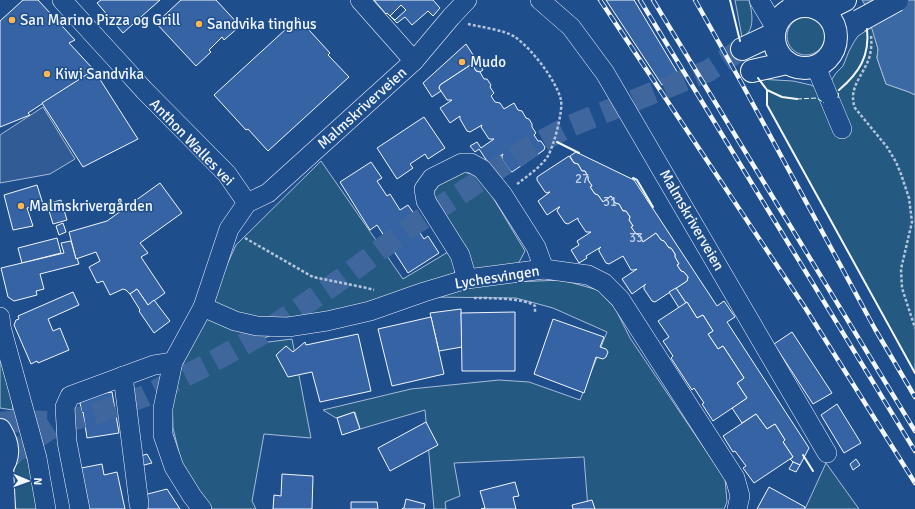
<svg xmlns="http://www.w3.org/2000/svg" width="915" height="509" viewBox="0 0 915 509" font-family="Signika,sans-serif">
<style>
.green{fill:#245a82;stroke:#a8bbd7}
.parking{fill:#305b95;stroke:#a8bbd7}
.water{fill:#3b69a3;stroke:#a8bbd7}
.building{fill:#3563a3;stroke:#f2f6ff;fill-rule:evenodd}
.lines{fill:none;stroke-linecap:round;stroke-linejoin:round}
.major-tunnel{stroke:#3f679d;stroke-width:22;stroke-dasharray:22 11;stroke-linecap:butt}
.minor-casing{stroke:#f2f6ff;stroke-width:20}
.major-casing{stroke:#f2f6ff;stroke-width:24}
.path{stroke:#b3c4dc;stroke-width:2.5;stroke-dasharray:3 2;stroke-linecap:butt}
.minor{stroke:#1f4e8c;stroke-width:19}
.major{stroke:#1f4e8c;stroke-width:22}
.rail-casing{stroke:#f2f6ff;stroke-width:4.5}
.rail{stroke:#1f4e8c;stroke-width:3;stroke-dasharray:9;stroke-linecap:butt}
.major-bridge-casing{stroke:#f2f6ff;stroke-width:24;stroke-linecap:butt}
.major-bridge{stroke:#1f4e8c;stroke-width:22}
.fence{stroke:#f2f6ff;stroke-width:1;stroke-dasharray:5 2;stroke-linecap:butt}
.wall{stroke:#f2f6ff;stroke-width:2}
.poi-dot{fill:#ffb74d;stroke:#1f4e8c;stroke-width:1.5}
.labels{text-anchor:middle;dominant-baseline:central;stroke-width:3;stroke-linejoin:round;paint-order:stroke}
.number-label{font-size:13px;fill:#c3d1e8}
.poi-label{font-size:15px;fill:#f2f6ff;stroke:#1f4e8c;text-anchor:start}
.street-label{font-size:15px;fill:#f2f6ff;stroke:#1f4e8c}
</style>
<rect width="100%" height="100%" fill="#1f4e8c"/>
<g class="green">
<path d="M735,0H749C752,11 756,32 742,37Z"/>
<circle cx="806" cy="36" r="19"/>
<polygon points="872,27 878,49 877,58 886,84 909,92 915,95 915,373 767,105 767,90 758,79 793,81 811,85 817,88 831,81 836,73 843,66 849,51 854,42 858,36"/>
<polygon points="321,161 403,279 448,252 456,267 453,277 313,320 245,345 292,339 311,438 264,434 252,501 256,509 209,509 183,469 173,428 172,393 189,348 236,245"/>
<polygon points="463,172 480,176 525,251 516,268 475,271 432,196 433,185"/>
<polygon points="562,280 598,290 615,308 630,338 725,479 727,502 724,509 588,509 584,457 454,463 460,496 445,502 446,509 434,509 425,410 360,429 355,412 336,418 323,410 411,389 499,380 529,382 580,400 607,332 553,308 516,298 431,297 490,283"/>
<polygon points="0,359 12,401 13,410 0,408"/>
<path d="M25,456L30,463L38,509H16C14,497 10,476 16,465C18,462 22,459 25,456Z"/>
<polygon points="826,463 859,509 805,509"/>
</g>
<polygon class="parking" points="43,107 75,159 50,174 0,183 0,135"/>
<polygon class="water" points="862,0 915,0 915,95 909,92 886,84 877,58 878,49 864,3"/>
<g class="building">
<polygon points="23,0 38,0 75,40 69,43 94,70 28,113 30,115 0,127 0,21"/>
<polygon points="101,0 160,0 123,33 97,3"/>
<polygon points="181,0 216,0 240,26 224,40 222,37 209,50 211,52 196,66 156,23"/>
<path d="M374,0H433L440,8L433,16L428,11L412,25L405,17L397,23L387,13L386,14ZM401,5L406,10L395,20L390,16Z"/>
<polygon points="606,0 634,0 679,75 662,85"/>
<polygon points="298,18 330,53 328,55 349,77 268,151 248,129 246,130 214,95"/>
<polygon points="466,44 483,70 480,72 476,71 472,64 440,85 439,88 441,91 432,97 423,83"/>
<polygon points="472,64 476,71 480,72 484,79 487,79 491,85 490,87 494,93 491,96 495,102 500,103 504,109 514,103 518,110 522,111 526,118 529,119 532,124 532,127 536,133 534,135 538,141 541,141 545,147 544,150 512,172 510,171 502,159 502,156 503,154 489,164 479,149 475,152 470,146 477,142 481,148 494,139 489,139 481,127 482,125 470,132 467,131 460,119 460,116 450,123 440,108 452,100 447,100 439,88 440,85"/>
<polygon points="94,70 138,139 83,167 42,103"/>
<polygon points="424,117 445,148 428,159 425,154 410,164 413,168 397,179 377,148"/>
<polygon points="576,152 634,180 717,306 724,301 735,317 727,322 809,448 800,465 793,462 790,459 793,457 783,442 785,440 775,424 767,429 756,414 742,423 732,408 747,398 737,383 744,378 723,346 718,349 708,334 713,331 703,315 697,318 687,302 686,303 676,288 687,281 688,277 684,272 681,271 677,265 679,264 675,257 675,254 671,248 669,248 664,241 661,240 656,233 643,242 639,235 636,234 631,227 633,226 629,220 630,217 626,211 623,211 619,204 615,203 611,196 603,202 598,195 595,194 590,187 592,186 588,180 588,177 585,171 582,171 578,164 574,163 570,156"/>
<polygon points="569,156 574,163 578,164 582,171 585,171 588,177 588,180 592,186 590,187 595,194 598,195 603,202 611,196 615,203 619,204 623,211 626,211 630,217 629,220 633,226 631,227 636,234 639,235 643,242 656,233 661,240 664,241 669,248 671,248 675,254 675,257 679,264 677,265 681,271 684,272 688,277 687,281 655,302 652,301 644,289 644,286 646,284 632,294 622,279 637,269 634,270 631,270 623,256 609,264 606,263 599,251 599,249 601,247 586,256 587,258 579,263 571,250 579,245 577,241 591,232 586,232 578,220 578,218 568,224 565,223 557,211 558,209 560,207 559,207 547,215 538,201 550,192 549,192 547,193 545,192 537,180 537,177"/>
<polygon points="371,162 382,178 377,181 387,196 390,194 400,210 408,205 419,221 414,224 424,239 428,236 439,253 408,273 377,225 370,230 340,182"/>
<polygon points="160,183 182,213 140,243 148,253 141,257 165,293 148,305 137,289 130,294 126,290 123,289 110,295 103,281 97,283 89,267 100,261 96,252 76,259 69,232 107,221"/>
<polygon points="37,185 43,204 27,208 33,226 13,230 4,195"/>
<polygon points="61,200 67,220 53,224 47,204"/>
<polygon points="63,223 66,232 59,235 56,226"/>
<polygon points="57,238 61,253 22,263 18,248"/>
<polygon points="71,241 76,259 77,258 79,264 40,274 44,289 36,291 37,295 14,301 8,297 1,268 64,253 61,243"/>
<polygon points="676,288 686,303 679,308 669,292"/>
<polygon points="137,289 148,305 154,300 170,321 154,333 139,311 140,310 130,294"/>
<polygon points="73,292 79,305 48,319 53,331 60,328 69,350 38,363 37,361 31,364 14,325 16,320 19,319 18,316"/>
<polygon points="687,302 697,318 703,315 713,331 708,334 718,349 723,346 744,378 737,383 747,398 713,421 702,404 704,403 694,388 692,390 671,358 673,356 663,341 669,337 658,321"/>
<polygon points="461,309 462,347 439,351 430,313"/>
<polygon points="515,312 515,371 462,371 461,313"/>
<polygon points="431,317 444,374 392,386 378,329"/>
<polygon points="553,319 604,337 600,347 606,349 608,352 606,357 603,359 596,357 584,393 534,374"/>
<polygon points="792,332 832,393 813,404 774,344"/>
<polygon points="358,334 371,391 320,402 312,372 288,377 276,355 286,346 293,352 305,342 306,345"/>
<polygon points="104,390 105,393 112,392 119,433 87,438 83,412 82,413 79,398"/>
<polygon points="837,404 861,443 844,453 821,415"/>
<polygon points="354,412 360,429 342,435 337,418"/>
<polygon points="756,414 767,429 775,424 785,440 783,442 793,457 754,483 743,468 746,466 735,451 733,452 723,436"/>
<polygon points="426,422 438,445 390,471 378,448"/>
<polygon points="147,454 152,463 140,466 138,457"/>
<polygon points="856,459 860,465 853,470 850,464"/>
<polygon points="793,462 800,465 796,472 789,469"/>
<polygon points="102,464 104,475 117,472 125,509 85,509 76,469"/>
<polygon points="282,474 313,476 312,509 273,509 274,495 281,496"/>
<polygon points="515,482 519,496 513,497 516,509 481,509 485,508 480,491"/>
<polygon points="769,487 805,507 804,509 757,509"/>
<polygon points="167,489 180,509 148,509 144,495"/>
<polygon points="406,499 425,504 424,509 402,509 403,508 404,508"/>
<polygon points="592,500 595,509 573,509 572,505"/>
<polygon points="351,502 377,502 378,509 351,509"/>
</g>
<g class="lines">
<g class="major-tunnel">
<polyline points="0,423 18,421 47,422"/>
<polyline points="6,457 59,423 94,414 145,396 205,366 262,334 340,280 413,225 529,148 568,127 615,108 708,71 742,49"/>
</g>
<defs>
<g id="minor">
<polyline points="62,0 125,69 144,90 227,174 247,203"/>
<polyline points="360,0 414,61"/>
<polyline points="540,0 571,27 605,73 827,453"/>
<polyline points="759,0 775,27"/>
<polyline points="793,0 801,6"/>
<polyline points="816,67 842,129"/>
<polyline points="467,279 460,255 426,201 424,189 432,178 462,163 471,163 482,169 503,195 536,247 544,269"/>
<polyline points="203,307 235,321 257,326 288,327 327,321 370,311 424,292 467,279 544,269 588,275 604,283 620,299 735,478 740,496 737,509"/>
<polyline points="0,317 1,327 37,458 46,509"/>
<polyline points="123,376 139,504"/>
<polyline points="80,509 67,442 65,407 70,396 154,365 173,362"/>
<polyline points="202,509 192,496 174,467 163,435 163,408 173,362 203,307 229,229 247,203 268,193 414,61 451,17 467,0"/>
</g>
<g id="major">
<circle cx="805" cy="37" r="31"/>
<polyline points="823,11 845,0"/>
<polyline points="742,49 774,34"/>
<polyline points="752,71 787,63"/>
<path d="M0,430C8,443 11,457 0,469"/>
<polyline points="2,467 4,509"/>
</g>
</defs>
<use href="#minor" class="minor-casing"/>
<use href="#major" class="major-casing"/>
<g class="path">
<path d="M468,24C480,27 505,30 515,37C532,49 556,80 561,100C563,112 554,145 548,156C540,168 527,176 516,185"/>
<path d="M871,36C872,44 871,54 868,61C861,78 848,89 855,108L887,147L896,162L901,174L909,198L912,222L901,269L902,288L915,328"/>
<polyline points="245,238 313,277 367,288 374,290"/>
<path d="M474,298C487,298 526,298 535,306V313"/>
</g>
<use href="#minor" class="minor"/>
<use href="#major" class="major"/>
<defs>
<g id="rail">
<polyline points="600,0 806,309 915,483"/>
<polyline points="640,0 915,451"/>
<polyline points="653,0 915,431"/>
<polyline points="695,0 741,82 875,329 915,397"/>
</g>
</defs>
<use href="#rail" class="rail-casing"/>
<use href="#rail" class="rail"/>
<defs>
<polyline id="major-bridge" points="859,21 897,0"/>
</defs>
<use href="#major-bridge" class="major-bridge-casing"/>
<use href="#major-bridge" class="major-bridge"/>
<g class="fence">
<polyline points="838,98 839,90"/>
<polyline points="797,99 817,98 824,103"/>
</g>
<g class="wall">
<polyline points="730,0 740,41"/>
<polyline points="758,78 767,90 782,97 797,99"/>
<polyline points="767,90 767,105 915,373"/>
<path d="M839,90C859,73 870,56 867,29"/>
<polyline points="557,142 579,153"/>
<polyline points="633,178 637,180 653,207"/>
<polyline points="803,455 813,471"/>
</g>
</g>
<g class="poi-dot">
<circle cx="12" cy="20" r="4"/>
<circle cx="199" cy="24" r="4"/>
<circle cx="462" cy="62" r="4"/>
<circle cx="47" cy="74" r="4"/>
<circle cx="21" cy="206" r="4"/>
</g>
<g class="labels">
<g class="number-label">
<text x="582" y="179">27</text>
<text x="610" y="202">31</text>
<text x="636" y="238">33</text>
</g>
<g class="poi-label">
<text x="20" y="20">San Marino Pizza og Grill</text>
<text x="207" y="24">Sandvika tinghus</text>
<text x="470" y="62">Mudo</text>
<text x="55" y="74">Kiwi Sandvika</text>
<text x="29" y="206">Malmskrivergården</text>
</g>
<g class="street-label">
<text transform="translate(362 108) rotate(-42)">Malmskriverveien</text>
<text transform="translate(192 142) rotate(46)">Anthon Walles vei</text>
<text transform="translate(692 220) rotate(60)">Malmskriverveien</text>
<text transform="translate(497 277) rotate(-9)">Lychesvingen</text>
</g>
</g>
<g transform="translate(28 481) rotate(92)" stroke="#1f4e8c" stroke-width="3" paint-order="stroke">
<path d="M0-3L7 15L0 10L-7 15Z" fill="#f2f6ff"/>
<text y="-6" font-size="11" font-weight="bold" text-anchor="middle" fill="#f2f6ff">N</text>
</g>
</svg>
